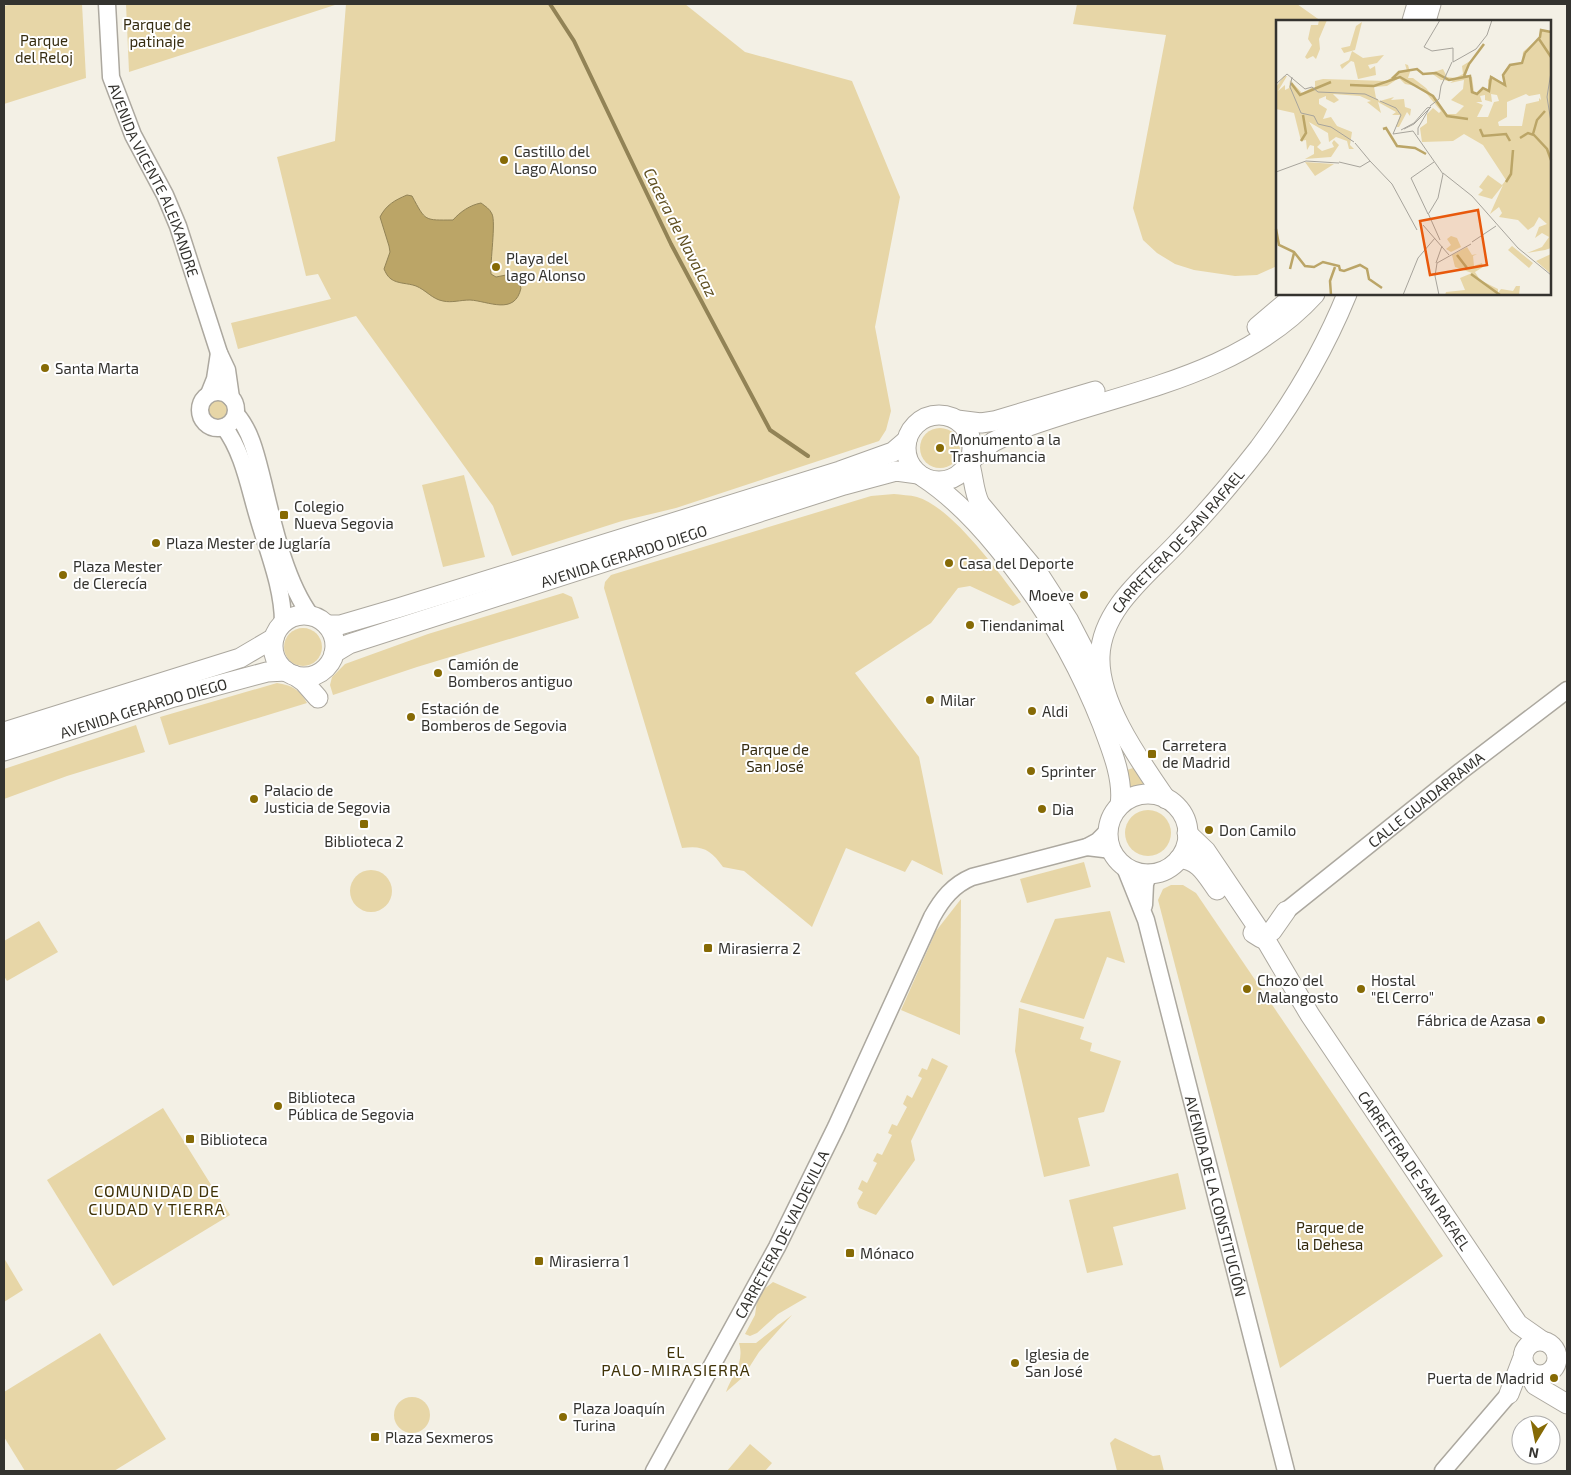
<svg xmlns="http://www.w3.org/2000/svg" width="1571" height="1475" viewBox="0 0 1571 1475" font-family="'Exo 2',sans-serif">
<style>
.green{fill:#e7d6a7}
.water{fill:#bba567;stroke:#928356}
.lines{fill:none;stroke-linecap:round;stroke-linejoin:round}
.stream{stroke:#928356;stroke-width:4}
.secondary-casing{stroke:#aca89f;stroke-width:19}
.primary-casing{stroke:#aca89f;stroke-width:21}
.secondary{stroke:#fff;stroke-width:16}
.primary{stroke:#fff;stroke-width:19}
.poi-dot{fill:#866a05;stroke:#fff;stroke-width:2}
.labels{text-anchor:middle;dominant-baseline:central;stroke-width:4;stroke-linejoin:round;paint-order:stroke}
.park-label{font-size:15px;fill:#362c10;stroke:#fff}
.poi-label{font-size:15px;fill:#34332f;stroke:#fff;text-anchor:start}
.street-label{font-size:15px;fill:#34332f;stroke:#fff}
.water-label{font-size:16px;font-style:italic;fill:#5f4f20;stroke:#fff}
.neighbourhood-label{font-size:16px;letter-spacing:1px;fill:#3f3207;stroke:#fff}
.inset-river{fill:none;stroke:#bba567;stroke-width:2.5}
.inset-road{fill:none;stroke:#a7a49c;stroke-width:1}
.view{fill:#e8590c;fill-opacity:0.15;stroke:#e8590c;stroke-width:2.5}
.inset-edge{fill:none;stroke:#34332f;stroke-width:2.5}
</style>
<rect width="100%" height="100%" fill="#f3f0e5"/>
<g class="green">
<polygon points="13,4 82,4 86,78 4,104 4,6"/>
<polygon points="126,4 338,4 129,72"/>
<polygon points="346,4 685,4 745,52 852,81 900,197 875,327 891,411 886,430 879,441 676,508 622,521 512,556 493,506 356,316 238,349 231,323 331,299 318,274 306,276 277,157 335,141"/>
<polygon points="1077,4 1297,4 1321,21 1277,21 1277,266 1257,275 1235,276 1194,270 1175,264 1157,253 1143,240 1133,208 1166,35 1073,24"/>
<circle cx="218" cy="410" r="11"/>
<circle cx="940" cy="448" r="20"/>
<polygon points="464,475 485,557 443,567 422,485"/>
<path d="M894,494C901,495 910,495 917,497C952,507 999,573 1021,602L1013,606L970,586L958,588L931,623L855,673L919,757L943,875L912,860L905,872L846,848L812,927L744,871L723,867C711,850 703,845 682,848L604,588L605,582L611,575L871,496Z"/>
<polygon points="563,593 572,597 579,618 417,667 333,695 330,685 332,677 345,664 428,634"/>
<circle cx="303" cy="647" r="19"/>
<path d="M277,683C292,685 300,690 307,703L169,745L160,717Z"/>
<polygon points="136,725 145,752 67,776 4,799 4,769"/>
<polygon points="1133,768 1146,787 1130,791 1127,770"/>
<circle cx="1148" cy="833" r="23"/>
<polygon points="1084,862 1091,887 1027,903 1020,879"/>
<circle cx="371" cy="891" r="21"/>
<polygon points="1171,885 1183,885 1196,893 1443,1256 1280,1368 1158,900 1163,889"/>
<polygon points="961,899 960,1035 901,1010 936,931"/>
<polygon points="1110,911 1125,963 1107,957 1084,1019 1020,1002 1055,919"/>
<polygon points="39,921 58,952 7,981 4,976 4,941"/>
<polygon points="1019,1008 1084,1027 1080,1039 1092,1043 1090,1051 1121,1061 1104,1112 1078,1118 1090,1166 1044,1177 1015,1051"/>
<polygon points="932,1058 948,1066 911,1141 915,1160 876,1215 859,1208 857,1203 863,1192 858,1189 862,1180 867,1183 877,1163 873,1161 877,1153 882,1155 892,1135 888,1133 892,1124 897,1126 907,1107 903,1104 907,1095 912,1098 922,1078 918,1076 922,1068 927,1070"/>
<polygon points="163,1108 230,1215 113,1286 47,1180"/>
<polygon points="1178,1173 1186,1209 1113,1227 1123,1265 1087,1273 1069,1200"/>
<polygon points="4,1258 23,1290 4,1302"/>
<polygon points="773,1282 807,1297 778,1314 757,1333 750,1336 745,1334 755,1315 758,1294"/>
<path d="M792,1315L759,1352L743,1377L726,1392C732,1375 745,1363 739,1343H756Z"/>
<polygon points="100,1333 166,1439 114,1471 25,1471 4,1437 4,1392"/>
<circle cx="412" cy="1415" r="18"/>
<polygon points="1115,1438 1153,1456 1160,1455 1164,1471 1117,1471 1110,1443"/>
<polygon points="750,1444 772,1463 765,1471 727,1471"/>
</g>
<path class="water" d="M407,195L412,196C426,222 424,220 453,220C460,212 470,205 481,203C485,206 490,209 492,214C496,222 490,262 491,274L496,277L506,275L517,279L521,288C515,316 488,301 470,300C460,300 452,303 443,301C432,299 426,290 416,286C408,283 398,284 391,279C387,276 386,273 384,269L390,252L389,246L380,217C386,205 395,200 407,195Z"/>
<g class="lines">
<polyline class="stream" points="550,4 574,41 671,244 770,430 808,456"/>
<defs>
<g id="secondary">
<path id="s1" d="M107,4L111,77L133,135L165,195L178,226L219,353L227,370L231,398"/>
<circle cx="218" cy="410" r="18"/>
<polyline points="209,394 215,379 219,353"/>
<path d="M236,414C252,432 257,459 263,482C273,524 285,581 311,616"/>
<path d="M224,427C243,452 249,487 258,517C268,552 283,587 283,623"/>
<polyline points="1087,847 1112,850"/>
<path id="s2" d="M1124,865L1146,920L1286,1471"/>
<polyline points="1144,905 1145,884 1149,873"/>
<path id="s3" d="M1286,911L1461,771L1567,690"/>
<path id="s4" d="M654,1471L777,1247L836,1127L932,917C942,899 953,885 972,877L1087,847L1098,841L1108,831"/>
<polyline points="1443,1471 1509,1394"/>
</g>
<g id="primary">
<polyline points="1412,21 1417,4"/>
<polyline points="1426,21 1431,4"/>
<polyline points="1257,327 1296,294"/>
<circle cx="939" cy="448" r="33"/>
<polyline points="957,420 981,423 994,421 1095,391"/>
<path d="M969,462L993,442L1013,432C1116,392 1237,380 1315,294"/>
<path d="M969,462C974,476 973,491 980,504L1040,576L1069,621L1097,675"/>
<path d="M923,477C952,496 976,521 998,548C1043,602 1076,658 1102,724C1111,748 1124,779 1120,805"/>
<circle cx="304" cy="646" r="31"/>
<polyline points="327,625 340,625 398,608 840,471 893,452 907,440"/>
<path id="s5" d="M334,653L349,644L844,485L896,471L918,474"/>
<polyline points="294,675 304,682 318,698"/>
<polyline points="4,732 240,658 274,638"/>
<path id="s6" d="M4,751L174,697L267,672L286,671"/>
<circle cx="1148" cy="834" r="40"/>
<path id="s7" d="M1166,799C1140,761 1098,703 1100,656C1102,607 1150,573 1180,540C1208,511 1234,480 1259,448C1294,401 1325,348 1347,294"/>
<path id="s8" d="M1187,833L1206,851L1264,937L1310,1015L1518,1324L1541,1340"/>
<path d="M1179,859C1198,858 1207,876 1217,890"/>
<polyline points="1253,933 1261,938 1272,931 1286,911"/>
<circle cx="1540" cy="1358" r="17"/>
<polyline points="1525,1367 1535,1385 1567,1404"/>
<polyline points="1509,1394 1522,1360"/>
</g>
</defs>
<use href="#secondary" class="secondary-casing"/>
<use href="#primary" class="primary-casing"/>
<use href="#secondary" class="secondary"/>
<use href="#primary" class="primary"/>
</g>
<g class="poi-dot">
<circle cx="504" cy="160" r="5"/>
<circle cx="496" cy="267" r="5"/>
<circle cx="45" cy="368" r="5"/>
<circle cx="940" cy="448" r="5"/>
<rect x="279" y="510" width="10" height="10" rx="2.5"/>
<circle cx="156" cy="543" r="5"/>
<circle cx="949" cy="563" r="5"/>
<circle cx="63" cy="575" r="5"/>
<circle cx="1084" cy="595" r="5"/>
<circle cx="970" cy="625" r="5"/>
<circle cx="438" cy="673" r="5"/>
<circle cx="930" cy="700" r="5"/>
<circle cx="1032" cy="711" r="5"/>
<circle cx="411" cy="717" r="5"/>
<rect x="1147" y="749" width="10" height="10" rx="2.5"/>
<circle cx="1031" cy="771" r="5"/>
<circle cx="254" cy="799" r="5"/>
<circle cx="1042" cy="809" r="5"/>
<rect x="359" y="819" width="10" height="10" rx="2.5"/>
<circle cx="1209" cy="830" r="5"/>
<rect x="703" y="943" width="10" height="10" rx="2.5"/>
<circle cx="1247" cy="989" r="5"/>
<circle cx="1361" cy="989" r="5"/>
<circle cx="1541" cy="1020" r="5"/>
<circle cx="278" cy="1106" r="5"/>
<rect x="185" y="1134" width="10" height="10" rx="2.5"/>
<rect x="845" y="1248" width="10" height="10" rx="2.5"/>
<rect x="534" y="1256" width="10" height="10" rx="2.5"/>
<circle cx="1015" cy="1363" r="5"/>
<circle cx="1554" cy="1378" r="5"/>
<circle cx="563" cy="1417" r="5"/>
<rect x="370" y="1432" width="10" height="10" rx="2.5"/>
</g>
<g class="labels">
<g class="park-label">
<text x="157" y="24">Parque de<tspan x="157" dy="17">patinaje</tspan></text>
<text x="44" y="40">Parque<tspan x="44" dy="17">del Reloj</tspan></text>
<text x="775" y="749">Parque de<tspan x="775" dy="17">San José</tspan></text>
<text x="1330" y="1227">Parque de<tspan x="1330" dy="17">la Dehesa</tspan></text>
</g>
<g class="poi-label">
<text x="514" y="151">Castillo del<tspan x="514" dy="17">Lago Alonso</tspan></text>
<text x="506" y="258">Playa del<tspan x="506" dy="17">lago Alonso</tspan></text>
<text x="55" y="368">Santa Marta</text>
<text x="950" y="439">Monumento a la<tspan x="950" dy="17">Trashumancia</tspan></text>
<text x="294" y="506">Colegio<tspan x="294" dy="17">Nueva Segovia</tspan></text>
<text x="166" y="543">Plaza Mester de Juglaría</text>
<text x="959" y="563">Casa del Deporte</text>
<text x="73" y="566">Plaza Mester<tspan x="73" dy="17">de Clerecía</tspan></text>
<text x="1074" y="595" text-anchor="end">Moeve</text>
<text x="980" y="625">Tiendanimal</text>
<text x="448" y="664">Camión de<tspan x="448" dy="17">Bomberos antiguo</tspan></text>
<text x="940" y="700">Milar</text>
<text x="421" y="708">Estación de<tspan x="421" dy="17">Bomberos de Segovia</tspan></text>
<text x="1042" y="711">Aldi</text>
<text x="1162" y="745">Carretera<tspan x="1162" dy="17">de Madrid</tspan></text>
<text x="1041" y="771">Sprinter</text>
<text x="264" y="790">Palacio de<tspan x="264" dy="17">Justicia de Segovia</tspan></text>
<text x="1052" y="809">Dia</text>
<text x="1219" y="830">Don Camilo</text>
<text x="364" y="841" text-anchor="middle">Biblioteca 2</text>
<text x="718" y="948">Mirasierra 2</text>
<text x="1257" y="980">Chozo del<tspan x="1257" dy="17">Malangosto</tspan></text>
<text x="1371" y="980">Hostal<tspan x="1371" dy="17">"El Cerro"</tspan></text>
<text x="1531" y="1020" text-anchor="end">Fábrica de Azasa</text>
<text x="288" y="1097">Biblioteca<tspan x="288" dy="17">Pública de Segovia</tspan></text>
<text x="200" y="1139">Biblioteca</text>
<text x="860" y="1253">Mónaco</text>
<text x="549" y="1261">Mirasierra 1</text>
<text x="1025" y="1354">Iglesia de<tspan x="1025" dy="17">San José</tspan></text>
<text x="1544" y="1378" text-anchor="end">Puerta de Madrid</text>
<text x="573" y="1408">Plaza Joaquín<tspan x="573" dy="17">Turina</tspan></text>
<text x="385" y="1437">Plaza Sexmeros</text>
</g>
<g class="street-label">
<text stroke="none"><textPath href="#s1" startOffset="185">AVENIDA VICENTE ALEIXANDRE</textPath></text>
<text stroke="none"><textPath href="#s7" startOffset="302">CARRETERA DE SAN RAFAEL</textPath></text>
<text stroke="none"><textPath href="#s5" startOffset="306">AVENIDA GERARDO DIEGO</textPath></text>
<text stroke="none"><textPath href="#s6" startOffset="146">AVENIDA GERARDO DIEGO</textPath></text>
<text stroke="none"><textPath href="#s3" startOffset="179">CALLE GUADARRAMA</textPath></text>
<text stroke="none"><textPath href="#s8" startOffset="408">CARRETERA DE SAN RAFAEL</textPath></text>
<text stroke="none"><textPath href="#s2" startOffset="344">AVENIDA DE LA CONSTITUCIÓN</textPath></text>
<text stroke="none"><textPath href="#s4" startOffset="269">CARRETERA DE VALDEVILLA</textPath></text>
</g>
<g class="water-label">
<text transform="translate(681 232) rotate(63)">Cacera de Navalcaz</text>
</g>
<g class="neighbourhood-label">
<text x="157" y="1190">COMUNIDAD DE<tspan x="157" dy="18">CIUDAD Y TIERRA</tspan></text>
<text x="676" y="1351">EL<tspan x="676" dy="18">PALO-MIRASIERRA</tspan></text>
</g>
</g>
<g transform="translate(1276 20)">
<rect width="275" height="275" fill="#f3f0e5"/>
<path d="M43,0H51L43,19L44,29L40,39L37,36L31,39L29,37L36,25L32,19L35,5H42ZM86,2L79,30L68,33L65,28L74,26L80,6ZM265,10L275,12V228L269,230L251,233L266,227L273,217L266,213L259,218L263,207L271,204L263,197L258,206L252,210L242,200L223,197L226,193L223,187L214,194L227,165L216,179L202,175L207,170L203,167L212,155L226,165L230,160L207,125L188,114L177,121L146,122L144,108L151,103V94L157,88L163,93L165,91L145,67L129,64L123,58L111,66L98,67L100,78L104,81L118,77L115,80L128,79L129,87L135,89L134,96L131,92L123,107H120L124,95H116L120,92L102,82L105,93L91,82L95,81L84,76L57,74L63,80L58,83L50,79V76L43,79V84L51,89L47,99L55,97L61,106L76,112L74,125L78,129H73L71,121L60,117L53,122L52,113L33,102L45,123L41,127L46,131L58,127L56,123L58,120L63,125L55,137L29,139L38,134V126L34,125L31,130L30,120L25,121L18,93L0,89V67L8,56H11L2,71L9,65V70L13,68L14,60L26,73L37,67L39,69V61L47,59L111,61L123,51H131L129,44L132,45L134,52L132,58H127H137L150,68L171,94H180L188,86L175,80L187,69L188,60L174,63L177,61L165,60L155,53L167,49L171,57L179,58L187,54L186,46L194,41L190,55L196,57L198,72L202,73L206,67L212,69V60L216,56L228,64L226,55L230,49L234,45L246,43L247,32L264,17ZM215,74L221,75L223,81L218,82L212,97H201L207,85L200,82H206L204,76L209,75V80L216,82ZM250,74L253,76L264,74L265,80L263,78V81L250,84L246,106H223L222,102L231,97V82ZM76,31L87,38L108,35L101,43L92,45L94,49L99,46L100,55L82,59L78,42L75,41L66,49L64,45L73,40ZM29,142L58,144L39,156ZM175,216L181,218L185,227L175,232L170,229L175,225L171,219ZM236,226L257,243L253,248L232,230ZM191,227L196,235L201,234L197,236L198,246L206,243L207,247L199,252L204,260L222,269V273L225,269L237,271L240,266H244L243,275H169L170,272L189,270L184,258L196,253L179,247L176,235ZM275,234V254L260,241Z" fill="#e7d6a7" fill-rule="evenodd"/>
<path class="inset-river" d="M263,19L275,37M249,33L264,17L265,10L275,12M188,56L193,44L208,24M116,59L123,52L141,49L147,54L160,53L173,60L194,56L196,72L201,74L207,68L213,71L215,57L229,65L227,55L234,45L246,43L249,33M15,63L24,75L55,62M74,65L98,66L124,57L157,76L171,96L192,99M107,109L110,108L121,126L139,128L150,134M204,109L207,116L230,114L234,121M257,114L261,100L269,91M244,118L252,113L258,115L271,129L275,140M25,121L30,113L27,95M230,162L235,154L237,130M0,209L3,225L18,232L29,246L38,247L47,242L63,246L64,250L68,251L84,245L91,249L93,259L106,268M181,235L191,248M14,249L18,233M195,254L224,275M55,275L54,261L59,247"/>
<path class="inset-road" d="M164,0L148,27L156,31L177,28V42L200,29L211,15M211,15L216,0M275,52L271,77L275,102M16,57L14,67L25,93L38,96L42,104L55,107L78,122M0,64L11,54L29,69L36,67L42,72L89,74L102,80M104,81L120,88L125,95L117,114L137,111L167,154M154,86L163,79L165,66L176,42M125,110L138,103L151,88L155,87L138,104L128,109M142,115V108L153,89M79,123L94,141M94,141L116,164L141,210M63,142L84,147L94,141M0,152L30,141L63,143M167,153L196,176M135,158L152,194M135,158L158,142M196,176L242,228L275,255M152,193L164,220M153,193L162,178L167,154M147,205L173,235M196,222L220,206M160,243L166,226M127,275L142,238L159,218M163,275L159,256L161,243L195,224"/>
<path class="view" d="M202,190L211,245L154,255L144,201Z"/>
<rect width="275" height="275" class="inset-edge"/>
</g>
<rect width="1571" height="1475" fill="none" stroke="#34332f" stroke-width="10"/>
<g transform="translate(1536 1440) rotate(190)"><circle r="24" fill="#ffffff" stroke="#aeadac"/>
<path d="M0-4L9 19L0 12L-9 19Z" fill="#866a05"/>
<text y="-8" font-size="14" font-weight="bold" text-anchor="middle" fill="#34332f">N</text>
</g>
</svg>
